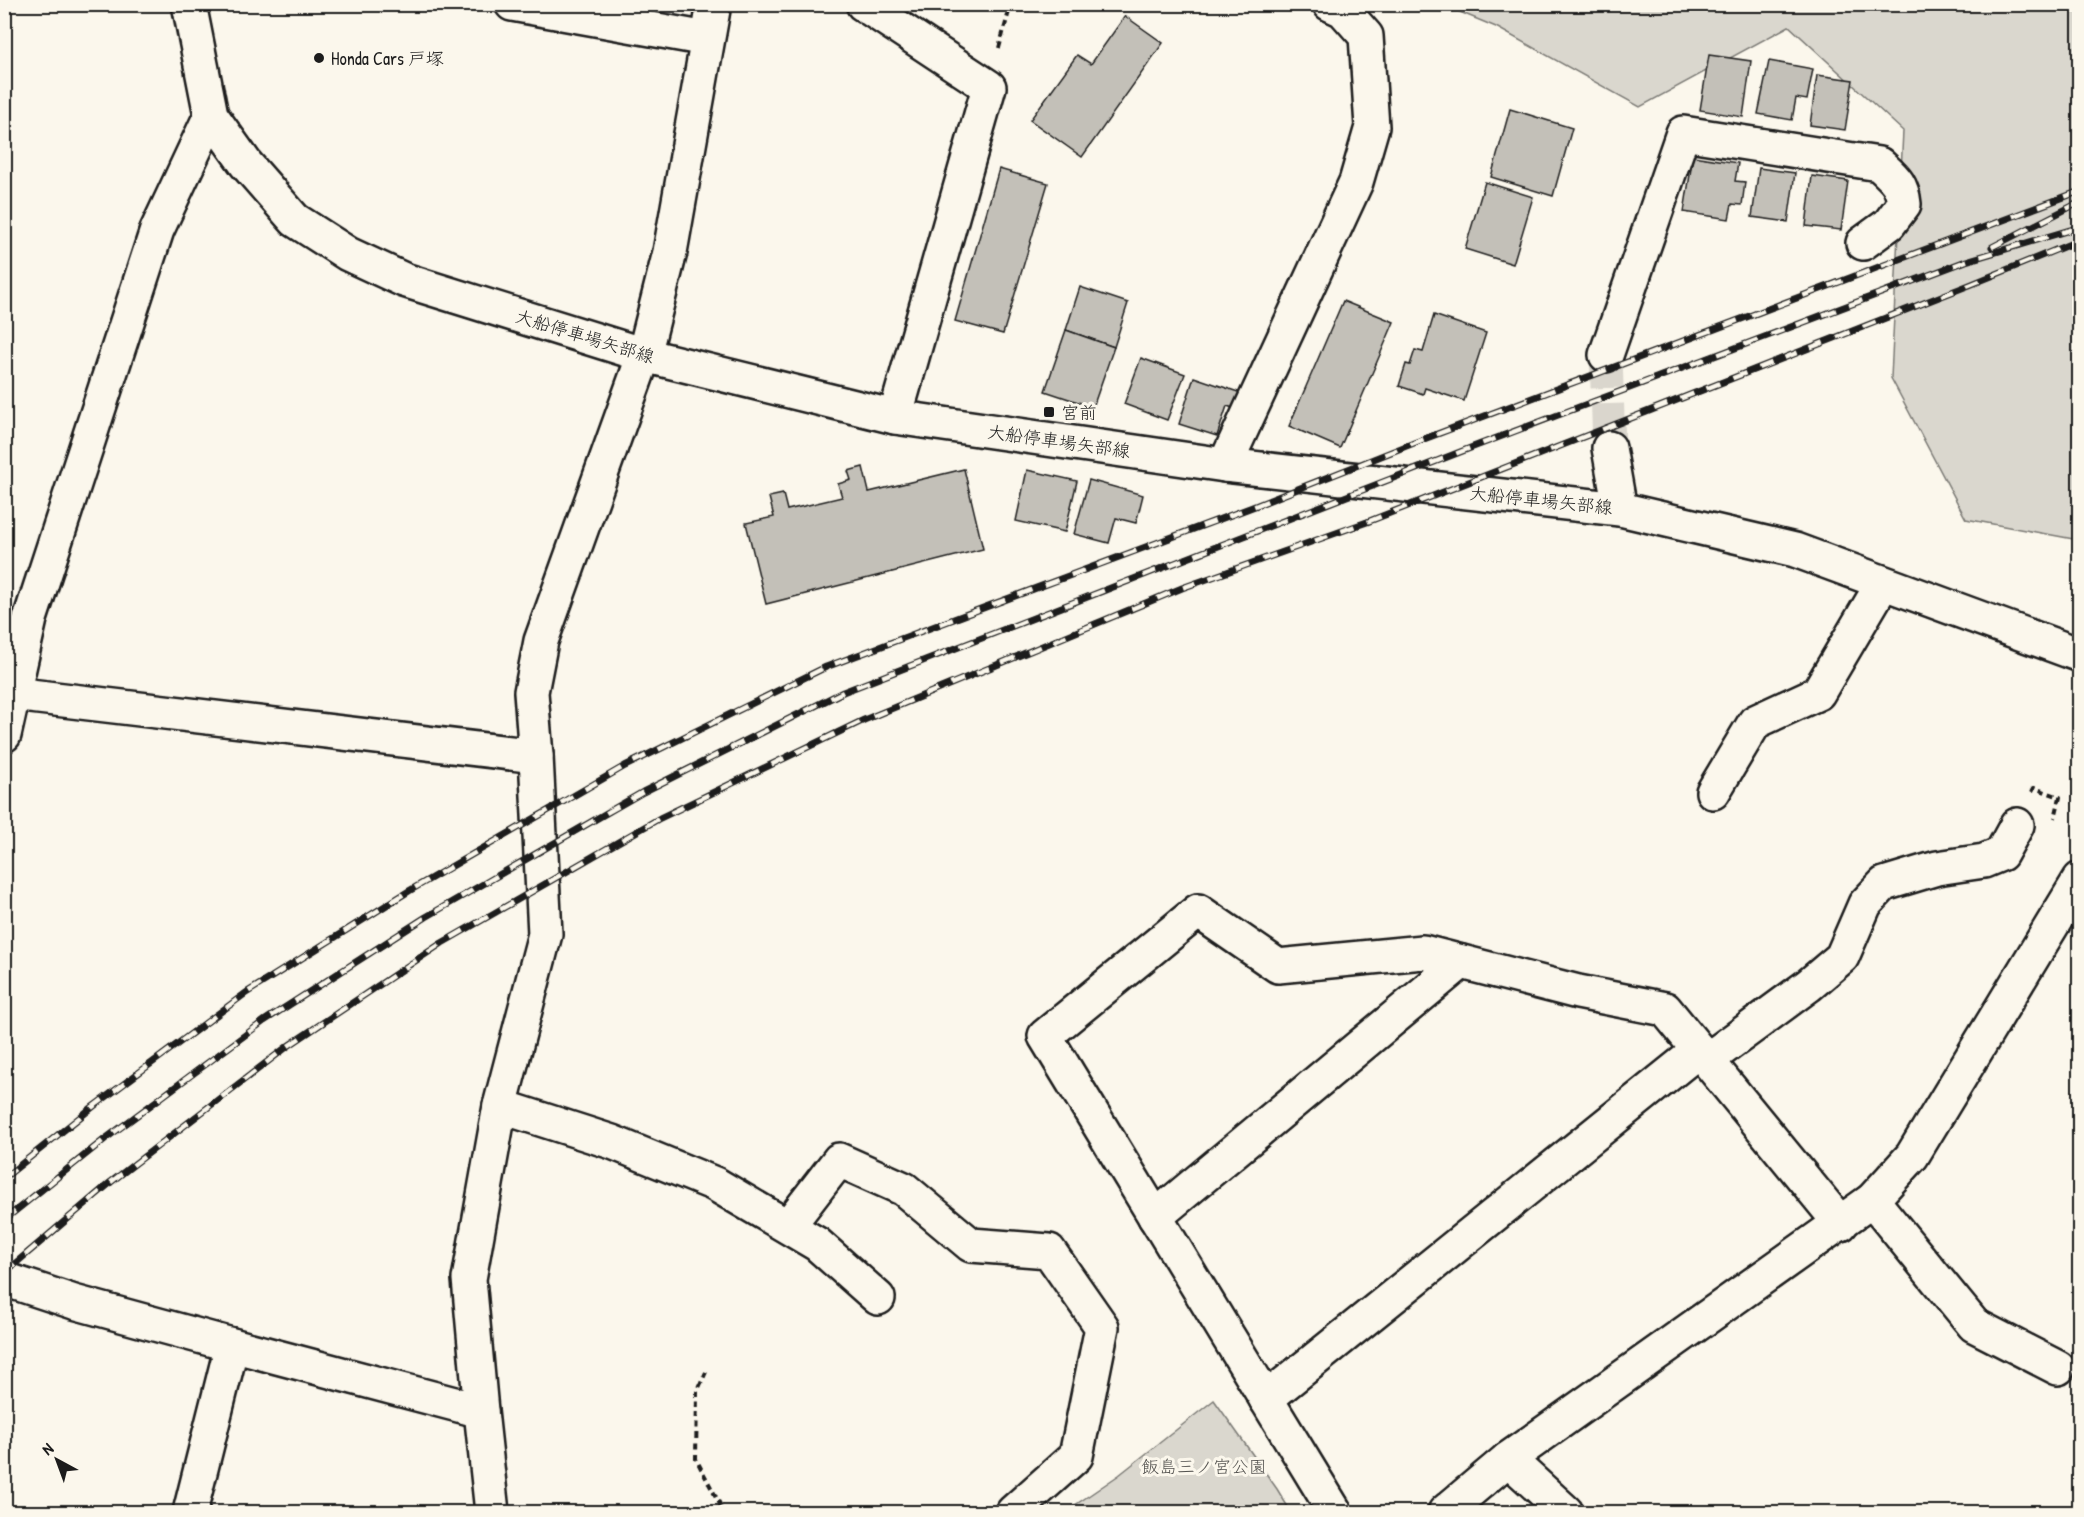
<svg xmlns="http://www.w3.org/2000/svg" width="2084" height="1517" viewBox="0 0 2084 1517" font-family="'Patrick Hand','Klee One',sans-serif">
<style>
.green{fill:#dad7ce;stroke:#7b7a75;stroke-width:1.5}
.building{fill:#c3c0b8;stroke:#1c1c1c;stroke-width:1.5}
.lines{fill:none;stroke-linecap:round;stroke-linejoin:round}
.minor-tunnel{stroke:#dad6cd;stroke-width:33;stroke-dasharray:33 16;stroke-linecap:butt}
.minor-casing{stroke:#1c1c1c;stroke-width:38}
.major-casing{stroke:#1c1c1c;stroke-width:38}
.path{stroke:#1c1c1c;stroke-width:4;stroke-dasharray:6 4.5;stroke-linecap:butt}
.minor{stroke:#fbf7ec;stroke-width:33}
.major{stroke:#fbf7ec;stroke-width:33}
.rail-casing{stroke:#1c1c1c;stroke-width:7}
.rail{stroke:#fbf7ec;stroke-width:4.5;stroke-dasharray:14;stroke-linecap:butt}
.poi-dot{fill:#1c1c1c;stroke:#fbf7ec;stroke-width:2}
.labels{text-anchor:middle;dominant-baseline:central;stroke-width:6;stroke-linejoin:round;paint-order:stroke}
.poi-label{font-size:18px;fill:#1c1c1c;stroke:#fbf7ec;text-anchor:start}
.street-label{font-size:18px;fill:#1c1c1c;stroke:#fbf7ec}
.park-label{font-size:18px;fill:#555451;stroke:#fbf7ec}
</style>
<rect width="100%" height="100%" fill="#fbf7ec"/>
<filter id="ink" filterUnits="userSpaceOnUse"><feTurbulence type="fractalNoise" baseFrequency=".0167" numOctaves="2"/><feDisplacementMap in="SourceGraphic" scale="12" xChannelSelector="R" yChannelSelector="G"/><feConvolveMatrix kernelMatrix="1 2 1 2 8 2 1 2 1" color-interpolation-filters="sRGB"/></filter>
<g filter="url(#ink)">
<g class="green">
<polygon points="1443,5 2079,5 2079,540 1966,519 1891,378 1903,131 1789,26 1640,107 1496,27"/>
<polygon points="1214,1400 1277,1489 1291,1512 1065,1512 1119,1475"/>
</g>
<g class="building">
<polygon points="1125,16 1163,43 1082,157 1030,120 1077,55 1091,64"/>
<polygon points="1709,55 1751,61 1743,117 1700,110"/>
<polygon points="1769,61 1813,69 1807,100 1796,98 1792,120 1758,114"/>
<polygon points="1817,75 1853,80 1845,130 1810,125"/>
<polygon points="1510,109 1572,128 1553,196 1491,177"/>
<polygon points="1693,156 1738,163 1735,181 1745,182 1742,205 1732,204 1729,219 1684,212"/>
<polygon points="1759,168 1795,173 1788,222 1752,217"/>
<polygon points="999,169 1048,183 1003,334 955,321"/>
<polygon points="1812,176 1848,181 1841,230 1806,226"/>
<polygon points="1485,182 1533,197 1513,264 1465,249"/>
<polygon points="1080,287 1128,303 1114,347 1066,330"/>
<polygon points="1343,301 1394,322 1340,448 1289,426"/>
<polygon points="1434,315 1486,333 1464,401 1425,388 1423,394 1399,386 1406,364 1410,365 1415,350 1423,352"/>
<polygon points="1066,330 1114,347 1093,407 1045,391"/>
<polygon points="1141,358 1185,374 1167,420 1124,404"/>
<polygon points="1194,377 1241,393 1236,409 1227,406 1217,436 1179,424"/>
<polygon points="863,467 869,492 964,469 983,549 766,604 746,523 774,517 769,497 783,494 787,510 842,497 838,484 851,480 848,471"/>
<polygon points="1027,470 1077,481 1065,532 1016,521"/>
<polygon points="1089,480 1143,495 1136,523 1116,518 1109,543 1074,534"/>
</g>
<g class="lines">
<polyline class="minor-tunnel" points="1606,355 1609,448"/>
<defs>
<g id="minor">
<polyline points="512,4 707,39"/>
<polyline points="863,4 989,87 895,417"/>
<path d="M1606,355L1683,133L1879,164C1894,178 1902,183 1904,204L1889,224L1863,243"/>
<polyline points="1609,448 1620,509"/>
<polyline points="1225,465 1356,182 1372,127 1366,36 1343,10 1330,4"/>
<polyline points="13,694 536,756"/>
<polyline points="4,735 30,619 157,230 211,115"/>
<polyline points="1713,792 1755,722 1818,693 1883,583"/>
<polyline points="1707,1060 1809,985 1842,957 1865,904 1884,884 1937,868 1984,861 2001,854 2017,825"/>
<polyline points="500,1106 612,1142 715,1184 817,1244 878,1298"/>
<polyline points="1872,1200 1974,1325 2058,1368"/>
<polyline points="1155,1217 1461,962"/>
<polyline points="788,1226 839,1160 904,1189 971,1245 1049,1251 1102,1327 1076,1456 1013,1512"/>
<polyline points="4,1279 74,1302 232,1345"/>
<polyline points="1266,1399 1699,1050"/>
<polyline points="481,1411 492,1512"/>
<polyline points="1508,1459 1566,1512"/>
<polyline points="190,1512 232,1345 481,1411 469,1279 500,1106 545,934 536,756 531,692 541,641 644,355 670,252 714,4"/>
<polyline points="1335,1512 1045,1036 1198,911 1278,966 1423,952 1578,992 1665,1009 1841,1224"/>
<polyline points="1445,1512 1508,1459 1872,1200 1912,1156 2080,879"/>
</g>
<polyline id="major" points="189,4 211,115 246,164 295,220 348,254 404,280 644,355 895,417 1225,465 1620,509 1795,550 2080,655"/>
</defs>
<use href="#minor" class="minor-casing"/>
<use href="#major" class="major-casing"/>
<g class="path">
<polyline points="999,48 1011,4"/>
<polyline points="2032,792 2034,788 2060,797 2055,818"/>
<polyline points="706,1372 697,1392 696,1459 724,1512"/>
</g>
<use href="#minor" class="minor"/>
<use href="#major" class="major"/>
<defs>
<g id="rail">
<polyline points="1992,247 2080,202"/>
<polyline points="4,1178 94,1106 246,993 409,891 625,766 826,667 1255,506 1424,439 2080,191"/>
<polyline points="4,1220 105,1139 264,1021 426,917 643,792 843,692 1473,447 1966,261 2080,227"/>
<polyline points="4,1273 111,1182 288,1046 442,943 660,818 864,720 1182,588 1367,522 1972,284 2080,240"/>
</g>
</defs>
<use href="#rail" class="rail-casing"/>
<use href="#rail" class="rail"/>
</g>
</g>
<g class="poi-dot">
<circle cx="319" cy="58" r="6"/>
<rect x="1043" y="406" width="12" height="12" rx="3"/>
</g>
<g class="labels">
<g class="poi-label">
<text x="331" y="58">Honda Cars 戸塚</text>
<text x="1061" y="412">宮前</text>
</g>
<g class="street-label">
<text transform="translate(585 336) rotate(17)">大船停車場矢部線</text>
<text transform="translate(1059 441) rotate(8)">大船停車場矢部線</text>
<text transform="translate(1541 500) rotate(6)">大船停車場矢部線</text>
</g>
<g class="park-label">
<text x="1204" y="1466">飯島三ノ宮公園</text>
</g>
</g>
<rect width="2084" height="1517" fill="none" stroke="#fbf7ec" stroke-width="24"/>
<rect x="12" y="12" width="2060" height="1493" fill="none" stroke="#1c1c1c" stroke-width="2" filter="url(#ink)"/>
<g transform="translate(57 1460) rotate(319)" stroke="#fbf7ec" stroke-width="4.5" paint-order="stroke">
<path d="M0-4.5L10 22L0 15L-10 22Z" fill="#1c1c1c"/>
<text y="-9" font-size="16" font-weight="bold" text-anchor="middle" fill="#1c1c1c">N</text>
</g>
</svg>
